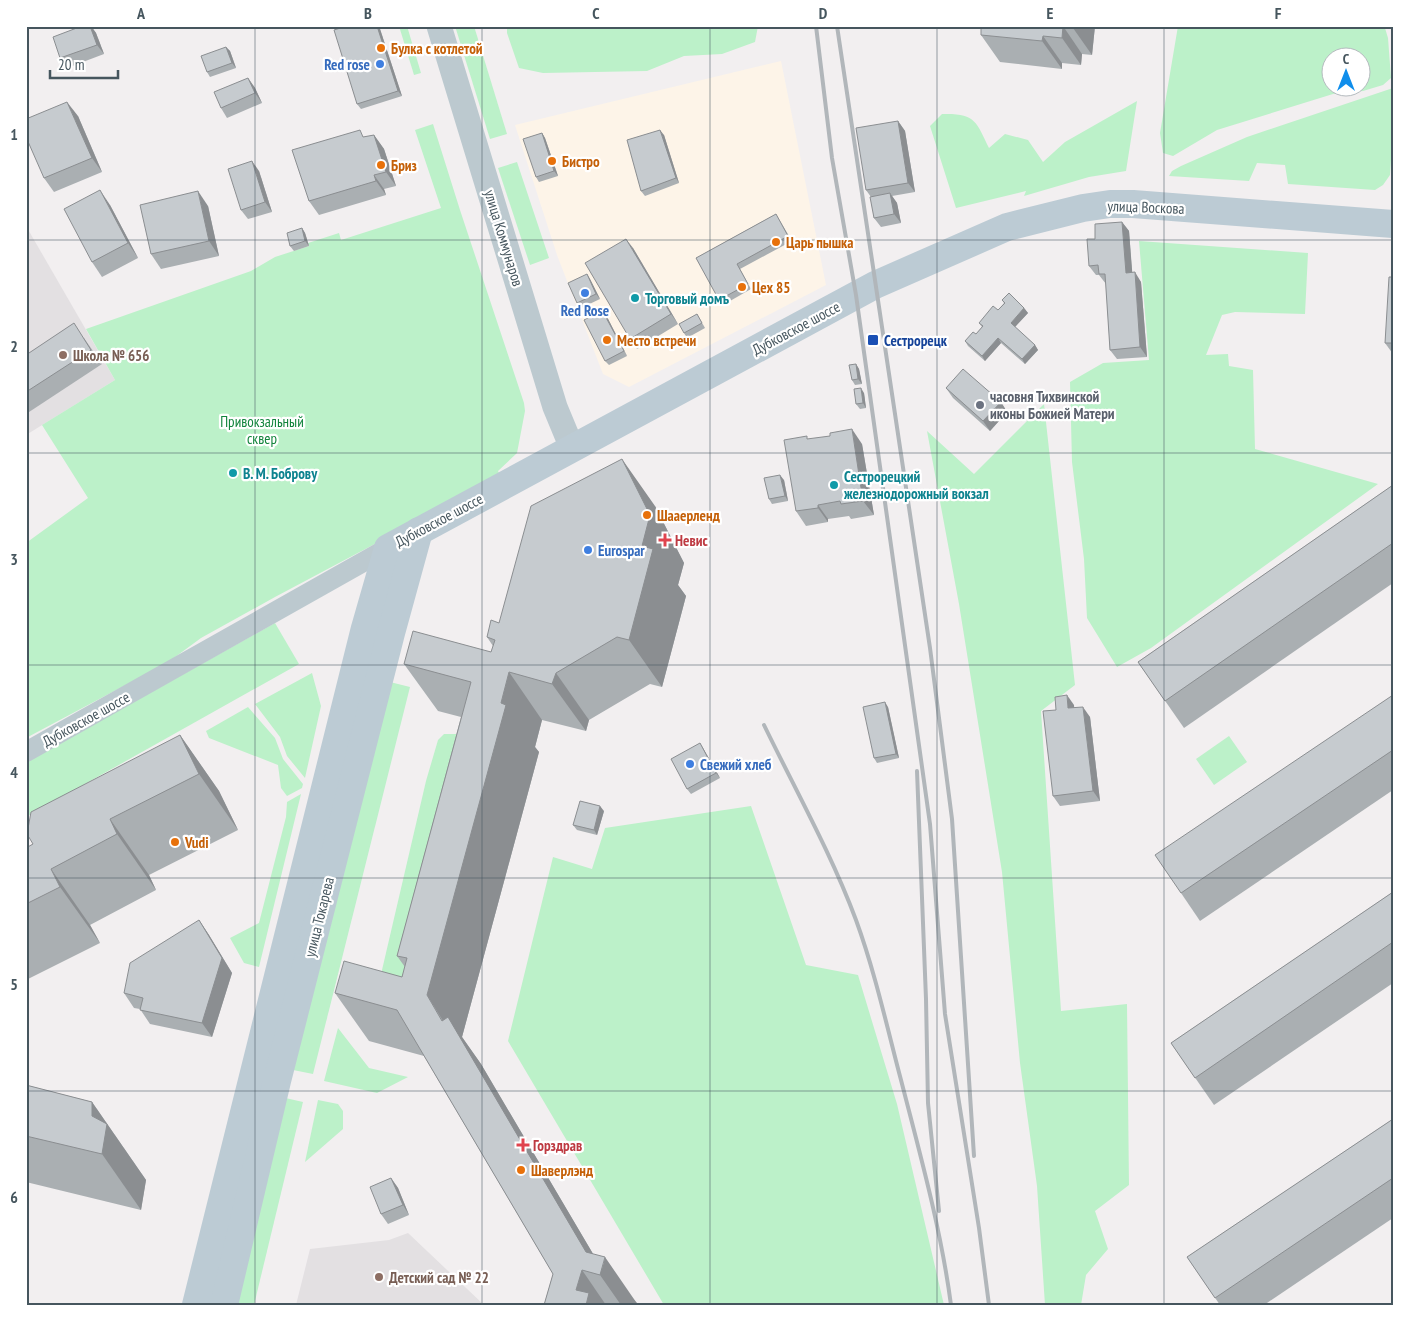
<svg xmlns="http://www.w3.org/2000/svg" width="1419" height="1331" viewBox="0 0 1419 1331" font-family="'PT Sans Narrow',sans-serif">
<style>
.commercial{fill:#fdf4e8}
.education{fill:#e3e0e2}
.green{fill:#bcf1c9;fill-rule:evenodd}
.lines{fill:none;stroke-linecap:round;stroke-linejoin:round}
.minor{stroke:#bcc9cf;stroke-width:20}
.tertiary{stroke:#bcc9cf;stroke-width:25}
.secondary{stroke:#bccbd4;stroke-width:28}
.rail{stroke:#b1b6ba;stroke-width:4}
.wall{fill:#aaafb2}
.shaded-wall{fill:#8b8e91}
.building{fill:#c6cbcf;stroke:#8b8e91}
.grid{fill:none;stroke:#46565e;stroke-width:1;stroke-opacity:0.55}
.food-dot{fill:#e8710a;stroke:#fff;stroke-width:2}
.shop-dot{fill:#3f7fe0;stroke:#fff;stroke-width:2}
.culture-dot{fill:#0f9aa8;stroke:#fff;stroke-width:2}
.transit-dot{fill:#1a4fb4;stroke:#fff;stroke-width:2}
.education-dot{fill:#8d6e63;stroke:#fff;stroke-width:2}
.worship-dot{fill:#6b7280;stroke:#fff;stroke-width:2}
.health-dot{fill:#e0444e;stroke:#fff;stroke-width:2}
.labels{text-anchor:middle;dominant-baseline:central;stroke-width:4.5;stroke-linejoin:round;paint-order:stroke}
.food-label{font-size:15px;font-weight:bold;fill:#c56008;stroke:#fff;text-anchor:start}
.shop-label{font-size:15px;font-weight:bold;fill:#366cbe;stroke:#fff;text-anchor:start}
.street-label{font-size:15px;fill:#46565e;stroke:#fff}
.culture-label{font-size:15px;font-weight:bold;fill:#0d838f;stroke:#fff;text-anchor:start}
.transit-label{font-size:15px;font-weight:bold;fill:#164399;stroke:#fff;text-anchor:start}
.education-label{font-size:15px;font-weight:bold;fill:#785e54;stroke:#fff;text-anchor:start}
.worship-label{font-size:15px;font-weight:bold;fill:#5b616d;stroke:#fff;text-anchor:start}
.park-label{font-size:15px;fill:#12843c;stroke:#fff}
.health-label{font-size:15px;font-weight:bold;fill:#be3a42;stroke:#fff;text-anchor:start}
.neatline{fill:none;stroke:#46565e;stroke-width:2}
.grid-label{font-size:16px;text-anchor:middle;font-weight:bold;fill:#46565e}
</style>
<rect width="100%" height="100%" fill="#f2eff0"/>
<polygon class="commercial" points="781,61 826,285 629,387 603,374 557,255 515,125"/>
<g class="education">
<polygon points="26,226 115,380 26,435"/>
<polygon points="408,1233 484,1305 296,1305 310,1249 389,1240"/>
</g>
<g class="green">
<polygon points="399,26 407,26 421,73 414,75"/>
<polygon points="455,26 474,26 507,134 490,139"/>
<polygon points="507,26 758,26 755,42 722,54 684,56 647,71 543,73 519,68 507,33"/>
<path d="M1178,26H1381L1385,28L1388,38L1391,78L1383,85L1363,91L1333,94L1217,130L1173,156L1163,153L1160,133ZM1332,58H1362V88H1332Z"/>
<polygon points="1393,88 1393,130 1390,175 1383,185 1375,190 1288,184 1285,165 1257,163 1249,181 1169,176 1172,171 1181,166 1247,137"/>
<path d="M1137,101L1126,171L1089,177L1024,196L1026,191L956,208L930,126L942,114C975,113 976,121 989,148L1005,134L1028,140L1043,162L1065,142Z"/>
<polygon points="433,124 460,210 524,403 525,411 517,453 498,471 501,477 275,597 201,638 167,663 26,738 26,543 88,498 42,425 115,380 86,329 251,271 275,257 309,246 308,243 339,233 341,240 441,208 415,130"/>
<polygon points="517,162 549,258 530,265 498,168"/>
<polygon points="1139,241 1308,253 1305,314 1235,312 1222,315 1206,355 1228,354 1229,366 1253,370 1255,449 1378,484 1151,648 1117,667 1087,618 1084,559 1072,462 1070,382 1103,363 1149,360"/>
<polygon points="1044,404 1075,685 1041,711 1061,1011 1127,1004 1129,1185 1095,1211 1108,1249 1086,1275 1081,1305 1045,1305 1037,1186 1020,1063 1002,872 959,604 927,431 974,474"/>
<polygon points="275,623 299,664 26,817 26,762"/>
<polygon points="312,673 321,706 305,778 287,756 280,737 255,704"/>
<polygon points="386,681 410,687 313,1074 288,1069"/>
<polygon points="248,707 275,738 283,759 303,784 302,788 287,796 281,788 278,765 209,738 206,731"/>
<polygon points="444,734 459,734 419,996 384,986 382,970 426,781 438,740"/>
<polygon points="1229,736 1247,762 1214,785 1196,759"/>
<polygon points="301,794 259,967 244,963 230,938 259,923 286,817 287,802"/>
<polygon points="751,806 806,965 858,975 897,1104 944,1305 664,1305 508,1041 553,857 592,869 605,828"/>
<polygon points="338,1028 369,1068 408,1077 377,1093 324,1081"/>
<polygon points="281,1097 303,1102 254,1305 230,1305"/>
<polygon points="318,1100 338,1104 343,1111 343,1129 305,1162"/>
</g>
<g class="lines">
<polyline class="minor" points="26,752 388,548"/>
<polyline class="tertiary" points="439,26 555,407 572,448"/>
<g class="secondary">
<polyline points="196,1305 365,628 388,548 875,285 1007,227 1083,208 1110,204 1133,204 1393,224"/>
<polyline points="224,1305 277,1081 391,633 419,531"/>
</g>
<g class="rail">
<polyline points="816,26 832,158 856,295 930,824 945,1014 979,1228 989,1305"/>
<polyline points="837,26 930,648 952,819 974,1156"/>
<path d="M764,725C795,789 831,853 856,920C875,972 887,1027 901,1080C920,1154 941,1229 951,1305"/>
<polyline points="917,771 926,999 928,1103 939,1211"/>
</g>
</g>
<g class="wall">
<polygon points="82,26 91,26 96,33 104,54 67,68 60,58"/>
<polygon points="379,26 402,96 361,109 357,104"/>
<polygon points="981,26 1095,26 1092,55 1082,54 1081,65 1062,63 1062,69 1000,62 981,35"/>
<polygon points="226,47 230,51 236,68 210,77 207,72"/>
<polygon points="248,78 255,88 262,103 227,118 221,108"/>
<polygon points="78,116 102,172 54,192 44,178"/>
<polygon points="898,121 905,131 915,192 892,196 897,203 901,223 881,227 874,218 871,197 866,190"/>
<polygon points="542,133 545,138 558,176 539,182 536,177"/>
<polygon points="374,135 384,149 396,186 384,189 386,195 319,215 309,201 365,137"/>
<polygon points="664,135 679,183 645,196 641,191"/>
<polygon points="259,171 272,212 248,219 241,210"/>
<polygon points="110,205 138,258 102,277 92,262"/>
<polygon points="208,206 219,256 161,269 151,254"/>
<polygon points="776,214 792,241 740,269 751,289 723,305 696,258"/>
<polygon points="1122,222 1129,231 1132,272 1141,282 1147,357 1117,359 1110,350 1106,284 1099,275 1096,275 1089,266 1095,239"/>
<polygon points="302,228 305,233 309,246 294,251 290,246"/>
<polygon points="633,248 678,324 637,349 630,339"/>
<polygon points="587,274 590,279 600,299 581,308 577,303"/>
<polygon points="1393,277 1393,354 1385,343"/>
<polygon points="1002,300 1024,308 1028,313 1015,327 1035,345 1038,350 1025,364 1001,343 985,361 968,346 965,341 976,334 982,327 979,323 998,310 1004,303"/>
<polygon points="697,314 705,328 687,338 684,333"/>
<polygon points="606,315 627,356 609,365 605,361"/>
<polygon points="84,338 102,364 26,414 26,355"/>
<polygon points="856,364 859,369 862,384 855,385 852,380"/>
<polygon points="946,388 1001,402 1007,412 990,431 953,398"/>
<polygon points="864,393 866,408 860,409 856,404"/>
<polygon points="809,439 862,444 874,515 851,519 849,516 828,519 828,522 806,526 796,511"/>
<polygon points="784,480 788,501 772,504 769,499"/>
<polygon points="1393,485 1393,583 1184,728 1138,662"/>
<polygon points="655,506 684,563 678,585 686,596 662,687 650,684 589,720 586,731 542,720 535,747 539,752 462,1037 481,1064 593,1254 638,1304 544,1305 553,1274 424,1056 369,1041 335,993 402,977 405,967 397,956 461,717 438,711 404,664 491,652 493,646 487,637 499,623"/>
<polygon points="1393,695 1393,790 1200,921 1181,893"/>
<polygon points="1074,705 1074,708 1090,717 1100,801 1060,806 1053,796 1056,710"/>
<polygon points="888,707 899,758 877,763 874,758"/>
<polygon points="180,735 219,791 238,830 149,875 156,890 90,925 100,943 26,980 26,848 33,844"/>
<polygon points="700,743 720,778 691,794 687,789"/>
<polygon points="604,811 597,835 577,830 573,825"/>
<polygon points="1393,892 1393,983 1214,1105 1171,1043"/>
<polygon points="199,920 209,935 232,973 212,1037 150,1024 140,1009 134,1008 124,993"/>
<polygon points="26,1085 92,1102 146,1180 141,1210 26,1182"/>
<polygon points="1393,1119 1393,1218 1264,1305 1220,1305 1187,1257"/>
<polygon points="391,1178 398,1188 409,1215 388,1224 381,1214"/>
</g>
<g class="shaded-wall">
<polygon points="90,26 91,26 96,33 104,54 97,45"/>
<polygon points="377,26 379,26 402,96 398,91"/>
<polygon points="1063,26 1082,54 1081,65 1062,38"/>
<polygon points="1073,26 1095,26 1092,55 1073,28"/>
<polygon points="1043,36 1062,63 1062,69 1042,41"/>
<polygon points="226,47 230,51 236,68 232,63"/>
<polygon points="248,78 255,88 262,103 255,93"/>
<polygon points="67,102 78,116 102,172 92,158"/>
<polygon points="898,121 905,131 915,192 908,183"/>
<polygon points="660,130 664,135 679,183 676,178"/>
<polygon points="542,133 545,138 558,176 554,171"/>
<polygon points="374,135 384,149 396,186 386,172"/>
<polygon points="252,161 259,171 272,212 265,202"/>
<polygon points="374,175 384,189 386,195 376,181"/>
<polygon points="100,190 110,205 138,258 128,243"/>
<polygon points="198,191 208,206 219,256 209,241"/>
<polygon points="890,193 897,203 901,223 894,214"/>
<polygon points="1122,222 1129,231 1133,282 1126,273"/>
<polygon points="302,228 305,233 309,246 305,241"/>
<polygon points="626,239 633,248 678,324 671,314"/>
<polygon points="1135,272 1141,282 1147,357 1140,347"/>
<polygon points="587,274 590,279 600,299 596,294"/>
<polygon points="1024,308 1028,313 1014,328 1011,323"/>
<polygon points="602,310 606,315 627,356 624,351"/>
<polygon points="998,338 1001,343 985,361 982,356"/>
<polygon points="1035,345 1038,350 1025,364 1022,359"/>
<polygon points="856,364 859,369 862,384 858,379"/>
<polygon points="861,388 864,393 866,408 863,403"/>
<polygon points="1001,402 1007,412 990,431 983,421"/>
<polygon points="852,429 862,444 874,515 863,501"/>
<polygon points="622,459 655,506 684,563 678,585 686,596 662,687 629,640 642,546"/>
<polygon points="780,475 784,480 788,501 785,496"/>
<polygon points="818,505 828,519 828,522 818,508"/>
<polygon points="509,672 542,720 535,747 539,752 462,1037 481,1064 602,1269 605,1257 638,1305 621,1305 600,1275 427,995"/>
<polygon points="556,673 589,720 586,731 552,684"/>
<polygon points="1067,695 1074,705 1075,718 1068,708"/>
<polygon points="885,702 888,707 899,758 896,754"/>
<polygon points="1083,707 1090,717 1100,801 1093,791"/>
<polygon points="180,735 219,791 238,830 199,774"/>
<polygon points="700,743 703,748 720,778 716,773"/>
<polygon points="600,806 604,811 597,835 594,830"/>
<polygon points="110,819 149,875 156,890 117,834"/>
<polygon points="51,869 90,925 100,943 60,887"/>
<polygon points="199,920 209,935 232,973 212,1037 202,1023"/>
<polygon points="92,1102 146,1180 141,1210 102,1154 92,1116"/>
<polygon points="391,1178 398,1188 409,1215 403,1205"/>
<polygon points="582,1270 606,1305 586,1305 576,1290"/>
</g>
<g class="building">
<polygon points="82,26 90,26 97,45 60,58 53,37"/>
<polygon points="347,26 377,26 398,91 357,104 334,30"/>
<polygon points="981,26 1073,26 1073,28 1063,26 1062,38 1043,36 1042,41 981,35"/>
<polygon points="226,47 232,63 207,72 201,56"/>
<polygon points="248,78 255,93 221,108 214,92"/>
<polygon points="67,102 92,158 44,178 26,137 26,119"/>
<polygon points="898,121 908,183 866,190 856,128"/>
<polygon points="360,130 363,137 374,135 386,172 374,175 376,181 309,201 292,150"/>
<polygon points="660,130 676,178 641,191 627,140"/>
<polygon points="542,133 554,171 536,177 523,139"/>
<polygon points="252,161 265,202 241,210 228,169"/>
<polygon points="100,190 128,243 92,262 64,209"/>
<polygon points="198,191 209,241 151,254 140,205"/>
<polygon points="890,193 894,214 874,218 870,197"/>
<polygon points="776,214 788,236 737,264 748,284 719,300 696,258"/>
<polygon points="1122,222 1126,273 1135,272 1140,347 1110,350 1105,274 1099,274 1098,265 1089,266 1087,239 1095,239 1095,224"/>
<polygon points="302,228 305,241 290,246 287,233"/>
<polygon points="626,239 671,314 630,339 585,263"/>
<polygon points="587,274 596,294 577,303 568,283"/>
<polygon points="1389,277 1393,277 1393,344 1393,343 1385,343"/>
<polygon points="1009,293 1024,308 1011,323 1035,345 1022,359 998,338 982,356 965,341 973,332 976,334 983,326 979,323 993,306 998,310 1005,303 1002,300"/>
<polygon points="602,310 624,351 605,361 584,320"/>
<polygon points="697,314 702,323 684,333 679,324"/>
<polygon points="74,323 91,350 26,392 26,355"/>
<polygon points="856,364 858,379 852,380 849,365"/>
<polygon points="963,369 1001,402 983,421 946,388"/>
<polygon points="861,388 863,403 856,404 854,389"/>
<polygon points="852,429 863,501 841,504 840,501 818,505 818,508 796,511 784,440 807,436 807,439 830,436 830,433"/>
<polygon points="622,459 650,515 642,546 653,549 629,640 617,637 556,673 552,684 509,672 501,703 506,705 427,995 442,1021 448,1017 586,1252 605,1257 600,1275 582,1270 576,1290 589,1293 586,1305 544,1305 553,1274 397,1010 335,993 344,961 402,977 407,958 397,956 471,682 404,664 413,631 491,652 495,640 487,637 491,620 499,623 531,506"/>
<polygon points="780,475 785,496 769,499 764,478"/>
<polygon points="1393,485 1393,543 1165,701 1138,662"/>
<polygon points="1067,695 1068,708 1083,707 1093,791 1053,796 1043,711 1056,710 1055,697"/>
<polygon points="1393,695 1393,750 1181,893 1155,855"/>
<polygon points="885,702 896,754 874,758 863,707"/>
<polygon points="180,735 199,774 110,819 117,834 51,869 60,887 26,904 26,848 33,844 27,834 31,812"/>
<polygon points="700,743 716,773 687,789 671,759"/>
<polygon points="580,801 600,806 594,830 573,825"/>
<polygon points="1393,892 1393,942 1195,1078 1171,1043"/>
<polygon points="199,920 222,958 202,1023 140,1010 143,998 124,993 130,963"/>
<polygon points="26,1085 92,1102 92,1116 107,1124 102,1154 26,1136"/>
<polygon points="1393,1119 1393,1178 1215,1298 1187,1257"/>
<polygon points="391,1178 403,1205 381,1214 370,1187"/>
</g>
<path class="grid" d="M255,26V1305M482,26V1305M710,26V1305M937,26V1305M1164,26V1305M26,240H1393M26,453H1393M26,665H1393M26,878H1393M26,1091H1393"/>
<g class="food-dot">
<circle cx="381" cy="48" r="5"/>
<circle cx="552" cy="161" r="5"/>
<circle cx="381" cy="165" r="5"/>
<circle cx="776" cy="242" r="5"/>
<circle cx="742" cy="287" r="5"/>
<circle cx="607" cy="340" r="5"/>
<circle cx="647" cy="515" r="5"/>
<circle cx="175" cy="842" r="5"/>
<circle cx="521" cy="1170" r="5"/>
</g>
<g class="shop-dot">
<circle cx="380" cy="64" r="5"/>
<circle cx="585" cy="293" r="5"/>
<circle cx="588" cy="550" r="5"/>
<circle cx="690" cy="764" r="5"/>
</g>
<g class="culture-dot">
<circle cx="635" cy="298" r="5"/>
<circle cx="233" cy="473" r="5"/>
<circle cx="834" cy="485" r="5"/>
</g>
<rect class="transit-dot" x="867" y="334" width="12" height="12" rx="2.5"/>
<g class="education-dot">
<circle cx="63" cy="355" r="5"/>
<circle cx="379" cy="1277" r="5"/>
</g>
<circle class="worship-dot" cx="980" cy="405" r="5"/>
<g class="health-dot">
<path d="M662.5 532.5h5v5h5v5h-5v5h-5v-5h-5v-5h5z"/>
<path d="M520.5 1137.5h5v5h5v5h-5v5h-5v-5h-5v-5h5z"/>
</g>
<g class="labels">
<g class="food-label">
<text x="391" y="48">Булка с котлетой</text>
<text x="562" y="161">Бистро</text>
<text x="391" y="165">Бриз</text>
<text x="786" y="242">Царь пышка</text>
<text x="752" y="287">Цех 85</text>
<text x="617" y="340">Место встречи</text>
<text x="657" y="515">Шааерленд</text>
<text x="185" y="842">Vudi</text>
<text x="531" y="1170">Шаверлэнд</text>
</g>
<g class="shop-label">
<text x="370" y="64" text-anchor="end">Red rose</text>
<text x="585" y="310" text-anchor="middle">Red Rose</text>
<text x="598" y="550">Eurospar</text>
<text x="700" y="764">Свежий хлеб</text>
</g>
<g class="street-label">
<text transform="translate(1146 207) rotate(2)">улица Воскова</text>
<text transform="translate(504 238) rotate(73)">улица Коммунаров</text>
<text transform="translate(796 328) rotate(-28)">Дубковское шоссе</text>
<text transform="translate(439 520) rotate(-28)">Дубковское шоссе</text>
<text transform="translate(86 719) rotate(-29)">Дубковское шоссе</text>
<text transform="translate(319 917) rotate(-76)">улица Токарева</text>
</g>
<g class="culture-label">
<text x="645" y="298">Торговый домъ</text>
<text x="243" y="473">В. М. Боброву</text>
<text x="844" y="476">Сестрорецкий<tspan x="844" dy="17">железнодорожный вокзал</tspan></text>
</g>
<g class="transit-label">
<text x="884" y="340">Сестрорецк</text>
</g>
<g class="education-label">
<text x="73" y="355">Школа № 656</text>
<text x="389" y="1277">Детский сад № 22</text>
</g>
<g class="worship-label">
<text x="990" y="396">часовня Тихвинской<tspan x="990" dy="17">иконы Божией Матери</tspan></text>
</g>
<g class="park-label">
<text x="262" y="421">Привокзальный<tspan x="262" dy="17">сквер</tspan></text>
</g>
<g class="health-label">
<text x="675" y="540">Невис</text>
<text x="533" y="1145">Горздрав</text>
</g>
</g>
<rect width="1419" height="1331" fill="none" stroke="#ffffff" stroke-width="55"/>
<g transform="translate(1346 72)"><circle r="24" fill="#ffffff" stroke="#b5bbbf"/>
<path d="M0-4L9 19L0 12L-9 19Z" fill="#108eeb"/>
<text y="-8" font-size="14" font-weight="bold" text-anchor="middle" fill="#46565e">С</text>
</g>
<path d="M50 70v8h68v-8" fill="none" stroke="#46565e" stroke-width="2.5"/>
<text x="58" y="70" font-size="15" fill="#46565e" stroke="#ffffff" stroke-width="4" paint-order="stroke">20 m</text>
<rect x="28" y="28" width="1364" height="1276" class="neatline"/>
<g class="grid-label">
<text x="141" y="19">A</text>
<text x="368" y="19">B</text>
<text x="596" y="19">C</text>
<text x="823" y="19">D</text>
<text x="1050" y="19">E</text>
<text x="1278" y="19">F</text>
<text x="14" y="140">1</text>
<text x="14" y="352">2</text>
<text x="14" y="565">3</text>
<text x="14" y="778">4</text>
<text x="14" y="990">5</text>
<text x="14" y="1203">6</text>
</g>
</svg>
